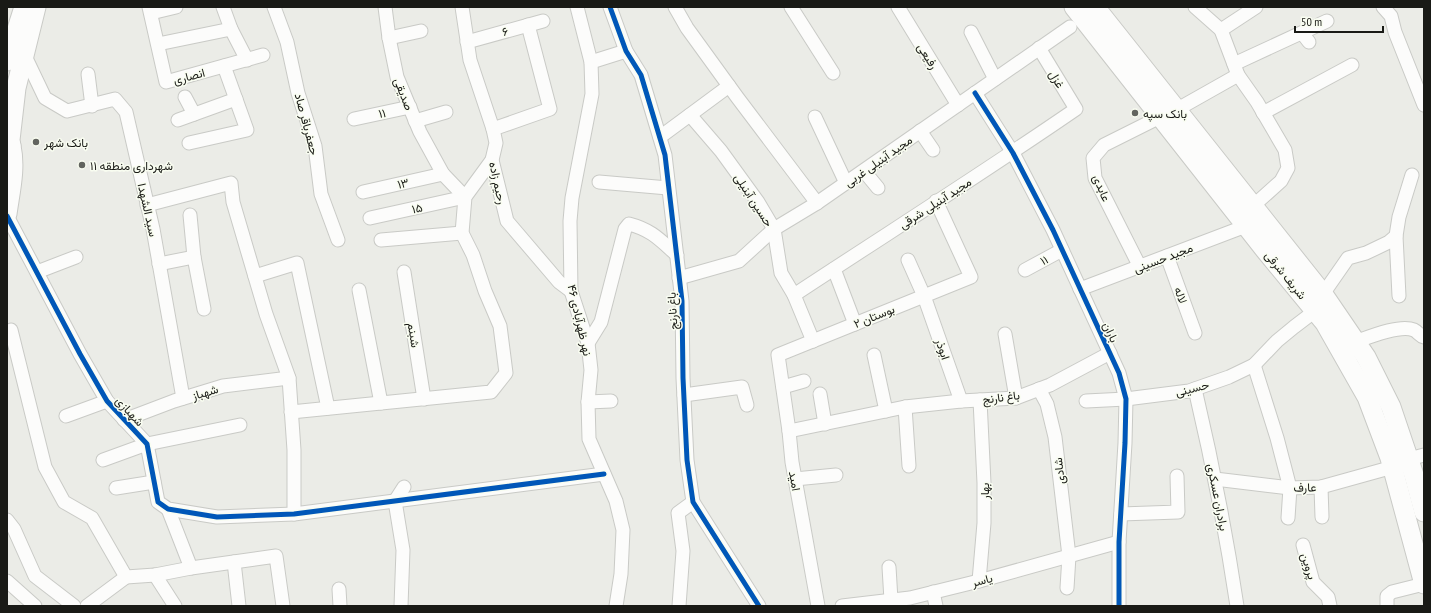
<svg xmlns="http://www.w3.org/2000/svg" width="1431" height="613" viewBox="0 0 1431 613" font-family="'PT Sans Narrow',Vazirmatn,sans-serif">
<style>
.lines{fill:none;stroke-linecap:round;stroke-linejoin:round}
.street-casing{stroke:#c9cac6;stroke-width:15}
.secondary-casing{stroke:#c9cac6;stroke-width:21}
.street{stroke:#fcfcfb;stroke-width:13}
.secondary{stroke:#fcfcfb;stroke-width:19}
.cycleway-casing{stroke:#f9fdf1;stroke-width:8}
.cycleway{stroke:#0057b8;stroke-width:5}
.poi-dot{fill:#62645f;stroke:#f9fdf1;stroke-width:1.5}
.labels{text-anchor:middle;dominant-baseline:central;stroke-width:3;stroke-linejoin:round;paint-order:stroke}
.street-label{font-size:12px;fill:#191a16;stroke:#f9fdf1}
.poi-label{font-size:12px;fill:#191a16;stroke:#f9fdf1;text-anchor:start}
</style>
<rect width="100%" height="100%" fill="#ebece7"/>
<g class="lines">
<defs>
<g id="street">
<polyline points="149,7 166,82 263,55"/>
<polyline points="223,7 231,29 247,60"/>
<polyline points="274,7 287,42 298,93 315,146 321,194 338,240"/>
<polyline points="385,7 389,38 397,77 420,132 443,174 465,197"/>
<polyline points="462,7 470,60 493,129 496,143 492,160 507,221 559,282 571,291"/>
<polyline points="577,7 591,62 592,94 572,198 570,221 571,291 588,343 591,370 588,402 589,439 616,501 623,530 621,574 616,606"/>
<polyline points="610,7 626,51 641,75 665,155 682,301 683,378 687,460 693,502 759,606"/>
<polyline points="675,7 687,28 737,97 817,203"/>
<polyline points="791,7 833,73"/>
<polyline points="898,7 958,105"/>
<polyline points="1195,7 1221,30 1238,75 1257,102 1285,150 1288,168 1281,181 1253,206"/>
<polyline points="1383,7 1391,16 1395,32 1424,105"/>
<polyline points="151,13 176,7"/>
<polyline points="1221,30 1256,7"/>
<polyline points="971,32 995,79"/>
<polyline points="1302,33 1309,42"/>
<polyline points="389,38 421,31"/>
<polyline points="467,42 543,21"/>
<polyline points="158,44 231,29"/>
<polyline points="24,54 45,98 67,111 115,99 126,112 153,229 183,398"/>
<polyline points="591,62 626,51"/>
<polyline points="1234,64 1327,21"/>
<polyline points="88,74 92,106"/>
<polyline points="975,93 1013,153 1053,230 1119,373 1126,399 1125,443 1119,542 1119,606"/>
<polyline points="185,97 194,114"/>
<polyline points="1176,110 1238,75"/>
<polyline points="1263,113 1352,65"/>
<polyline points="690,115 721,151 758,202 774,229 781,273 794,295 813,341"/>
<polyline points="815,117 846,183"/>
<polyline points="354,119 410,107"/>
<polyline points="178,120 236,99"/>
<polyline points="415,121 446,112"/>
<polyline points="493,129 550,109 528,25"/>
<polyline points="920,131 933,150"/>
<polyline points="660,137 729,86"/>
<polyline points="189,143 247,130 224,66"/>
<polyline points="864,171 878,188"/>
<polyline points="599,182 668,188"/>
<polyline points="363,192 443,174"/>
<polyline points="147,205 231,183 233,202 266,314 289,378 294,450 294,514"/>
<polyline points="190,215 194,257 204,309"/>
<polyline points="7,216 80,354 107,401 147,444 158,502 168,509 217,517 294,514 604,474"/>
<polyline points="370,218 465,197"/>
<polyline points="1396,236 1399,296"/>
<polyline points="381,240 462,233"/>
<polyline points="1167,256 1195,333"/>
<polyline points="908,260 924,296 961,401"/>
<polyline points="159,264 194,257"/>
<polyline points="1140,267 1095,178 1093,158 1104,145 1160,117"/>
<polyline points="834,269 855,324"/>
<polyline points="1025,270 1062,250"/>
<polyline points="37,272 76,257"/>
<polyline points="404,272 424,399"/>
<polyline points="255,276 297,263 328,408"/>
<polyline points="679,278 739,261 774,229 817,203 1070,27"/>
<polyline points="1080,289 1246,226"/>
<polyline points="359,290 381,403"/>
<polyline points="1323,294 1348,258 1366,253 1389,242 1396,236 1399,217 1412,175"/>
<path d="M794,295C888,233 983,173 1076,109L1039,48"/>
<polyline points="11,330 45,467 64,502 92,518 126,577 155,575 191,568 276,556 283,606"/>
<polyline points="1005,334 1016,398"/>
<path d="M1355,342C1369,337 1400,324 1414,330C1418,332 1420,336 1424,337"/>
<path d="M588,343L601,322L625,229L629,224C652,230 660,240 677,255"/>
<polyline points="874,355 886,411"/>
<polyline points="1254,365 1277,438 1290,488 1288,518"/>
<polyline points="783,387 804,381"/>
<polyline points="1039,389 1047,404 1055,437 1069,556 1067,588"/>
<path d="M1195,389C1212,461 1226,533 1237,606"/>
<polyline points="820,394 825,424"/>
<polyline points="684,395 742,387 747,405"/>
<polyline points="1086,401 1126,399 1189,391 1229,377 1254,365 1277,341 1294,327 1315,311"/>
<polyline points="588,402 611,401"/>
<polyline points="905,407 909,466"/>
<polyline points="291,412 491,392 506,373 500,326 485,291 473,255 462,233 465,197 492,160"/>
<polyline points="66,416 107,401"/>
<polyline points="124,420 174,401 223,386 289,378"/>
<polyline points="789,431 905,407 961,401 1016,398 1050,385 1110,353"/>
<polyline points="1409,459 1424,455"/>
<polyline points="103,460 147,444 240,425"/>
<polyline points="795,479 836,475"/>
<polyline points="1215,479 1290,488 1321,487 1393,467"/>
<polyline points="1321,487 1322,517"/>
<polyline points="116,488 154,482"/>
<polyline points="168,509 191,568"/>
<polyline points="1121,514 1178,512 1177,476"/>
<polyline points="7,520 14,529 35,576 74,606"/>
<polyline points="1303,545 1313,582 1328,597 1330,606"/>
<polyline points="234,562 239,606"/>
<polyline points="889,567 891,600"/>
<polyline points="155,575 175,606"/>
<polyline points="7,581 35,606"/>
<polyline points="979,581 984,523 984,483 980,400"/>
<polyline points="339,589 340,606"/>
<polyline points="933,592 936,606"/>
<polyline points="87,606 126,577"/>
<polyline points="401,606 403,550 395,501 404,487"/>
<polyline points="679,606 683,551 678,513 693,502"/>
<polyline points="818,606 792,462 789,431 778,355 971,277 936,201"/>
<polyline points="842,606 910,598 979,581 1119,542"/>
<polyline points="1387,606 1387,596 1392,592 1424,584"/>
</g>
<g id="secondary">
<polyline points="1074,7 1265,250 1325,323 1367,397 1390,458 1424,584"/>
<polyline points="1095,7 1323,294 1366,357 1391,407 1414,475 1424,512"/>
<polyline points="7,61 24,7"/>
<path d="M7,144L11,146C16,168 10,192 7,214"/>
<polyline points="11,146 10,140 16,88 36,7"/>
</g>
</defs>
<use href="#street" class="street-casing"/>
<use href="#secondary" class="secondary-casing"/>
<use href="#street" class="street"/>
<use href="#secondary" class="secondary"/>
<defs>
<g id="cycleway">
<polyline points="610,7 626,51 641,75 665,155 682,301 683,378 687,460 693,502 759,606"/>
<polyline points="975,93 1013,153 1053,230 1119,373 1126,399 1125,443 1119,542 1119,606"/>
<polyline points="7,216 80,354 107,401 147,444 158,502 168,509 217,517 294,514 604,474"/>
</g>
</defs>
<use href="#cycleway" class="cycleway-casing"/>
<use href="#cycleway" class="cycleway"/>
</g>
<g class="poi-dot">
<circle cx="1135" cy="113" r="4"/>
<circle cx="36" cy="142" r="4"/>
<circle cx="82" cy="165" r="4"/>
</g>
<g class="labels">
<g class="street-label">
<text transform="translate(505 31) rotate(-16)">۶</text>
<text transform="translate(928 56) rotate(58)">رفیعی</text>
<text transform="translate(189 76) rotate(-15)">انصاری</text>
<text transform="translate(1057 79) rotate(59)">غزل</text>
<text transform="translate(404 94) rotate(69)">صدیقی</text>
<text transform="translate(382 113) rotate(-12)">۱۱</text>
<text transform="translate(307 124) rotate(75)">جعفرباقر صاد</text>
<text transform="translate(878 161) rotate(-35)">مجید آبنیلی غربی</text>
<text transform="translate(403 183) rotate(-13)">۱۳</text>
<text transform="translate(498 183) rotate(78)">رحیم زاده</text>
<text transform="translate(1102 188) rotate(68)">عابدی</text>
<text transform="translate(754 200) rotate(57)">حسین آبنیلی</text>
<text transform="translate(935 203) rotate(-33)">مجید آبنیلی شرقی</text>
<text transform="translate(417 208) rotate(-12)">۱۵</text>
<text transform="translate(148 210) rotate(77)">سید الشهدا</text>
<text transform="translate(1163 258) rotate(-21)">مجید حسینی</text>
<text transform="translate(1044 260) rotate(-28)">۱۱</text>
<text transform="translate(1286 275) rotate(51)">شریف شرقی</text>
<text transform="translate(1181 295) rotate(70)">لاله</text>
<text transform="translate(672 311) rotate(-93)">باغ نارنج</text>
<text transform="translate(874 316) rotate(-22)">بوستان ۲</text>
<text transform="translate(580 320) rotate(77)">نهر ظهرآبادی ۴۶</text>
<text transform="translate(1111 332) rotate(65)">باران</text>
<text transform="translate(414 335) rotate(81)">شبنم</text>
<text transform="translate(943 349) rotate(71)">ابوذر</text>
<text transform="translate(1192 388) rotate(-14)">حسینی</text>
<text transform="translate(205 392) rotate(-17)">شهباز</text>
<text transform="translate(1001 397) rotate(-7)">باغ نارنج</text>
<text transform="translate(130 411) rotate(48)">شهبازی</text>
<text transform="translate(1059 471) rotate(-97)">شادی</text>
<text transform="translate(795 481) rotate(80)">امید</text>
<text transform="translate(1305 487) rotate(-1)">عارف</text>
<text transform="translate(984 491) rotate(-90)">بهار</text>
<text transform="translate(1218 497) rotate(79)">برادران عسکری</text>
<text transform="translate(1309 566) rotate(73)">پروین</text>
<text transform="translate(982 580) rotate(-15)">یاسر</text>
</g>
<g class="poi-label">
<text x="1143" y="113">بانک سپه</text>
<text x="44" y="142">بانک شهر</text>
<text x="90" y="165">شهرداری منطقه ۱۱</text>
</g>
</g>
<rect width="1431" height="613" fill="none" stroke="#191a16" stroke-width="16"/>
<path d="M1295 26v6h88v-6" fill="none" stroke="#191a16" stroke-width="2"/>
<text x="1301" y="26" font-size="12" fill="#191a16" stroke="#f9fdf1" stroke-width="3" paint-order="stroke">50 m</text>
</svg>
